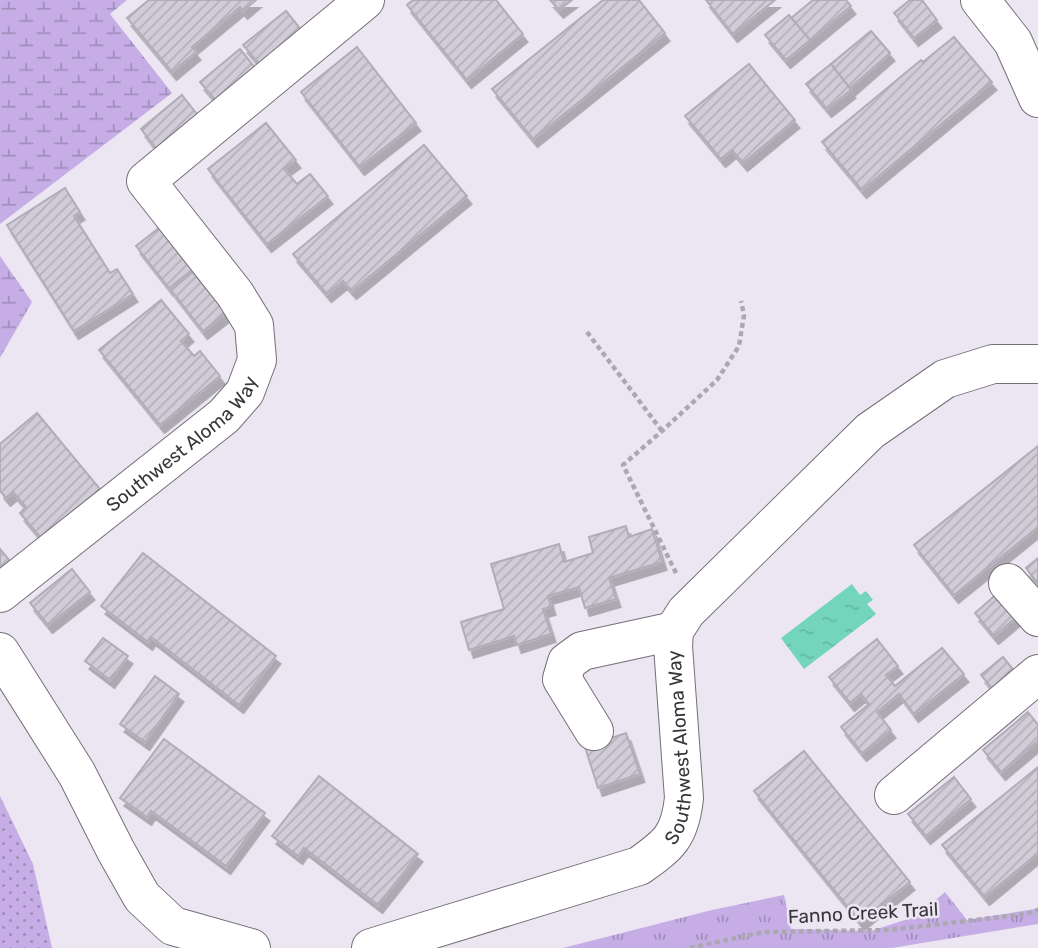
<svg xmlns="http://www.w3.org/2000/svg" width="1038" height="948" viewBox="0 0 1038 948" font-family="Rubik,sans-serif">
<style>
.grass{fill:url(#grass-dots)}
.wetland{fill:url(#wetland-marsh)}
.park{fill:url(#park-tufts)}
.water{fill:url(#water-ripples)}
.building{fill:url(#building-hatch);stroke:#b1acb8;stroke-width:2;filter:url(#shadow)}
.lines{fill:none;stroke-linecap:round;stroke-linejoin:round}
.minor-casing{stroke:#746f7a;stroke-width:40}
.path{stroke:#aca8b2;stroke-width:4.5;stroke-dasharray:5 3.5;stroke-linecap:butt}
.minor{stroke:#fff;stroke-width:38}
.labels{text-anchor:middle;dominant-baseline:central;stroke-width:5;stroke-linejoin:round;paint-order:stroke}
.street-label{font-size:19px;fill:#38363b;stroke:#ebe6f2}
</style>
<defs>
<pattern id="grass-dots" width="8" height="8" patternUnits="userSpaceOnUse" patternTransform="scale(1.75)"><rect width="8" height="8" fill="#c6ade6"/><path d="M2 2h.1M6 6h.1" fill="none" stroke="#a28ebc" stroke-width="1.8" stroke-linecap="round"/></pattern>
<pattern id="wetland-marsh" width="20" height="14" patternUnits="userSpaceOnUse" patternTransform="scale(1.75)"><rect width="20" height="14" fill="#c6ade6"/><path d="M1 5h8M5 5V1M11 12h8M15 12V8" fill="none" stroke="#a28ebc"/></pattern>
<pattern id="park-tufts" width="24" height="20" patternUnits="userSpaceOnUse" patternTransform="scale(1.75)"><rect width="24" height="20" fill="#c6ade6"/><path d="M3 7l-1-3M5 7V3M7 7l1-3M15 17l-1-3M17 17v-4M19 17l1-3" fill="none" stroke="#a28ebc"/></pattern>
<pattern id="water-ripples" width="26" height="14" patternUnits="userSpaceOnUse" patternTransform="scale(1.75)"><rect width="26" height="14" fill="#73d6bc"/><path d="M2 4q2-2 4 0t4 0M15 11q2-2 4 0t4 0" fill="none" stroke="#64b8a2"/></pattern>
<pattern id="building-hatch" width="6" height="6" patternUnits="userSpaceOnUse" patternTransform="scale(1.75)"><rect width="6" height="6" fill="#d1ccd8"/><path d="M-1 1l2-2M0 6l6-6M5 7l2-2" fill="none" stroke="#b4b0ba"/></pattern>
<filter id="shadow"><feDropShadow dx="4.5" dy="8" stdDeviation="0" flood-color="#0004"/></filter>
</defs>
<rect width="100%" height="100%" fill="#ebe6f2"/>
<polygon class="grass" points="0,796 33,864 52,948 0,948"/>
<g class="wetland">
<polygon points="0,0 127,0 110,14 172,93 0,224"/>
<polygon points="0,256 32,302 0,358"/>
</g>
<polygon class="park" points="945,892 967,920 1035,909 1038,907 1038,924 892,948 563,948 712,910 784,895 791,929 871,931 917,916"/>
<polygon class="water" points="852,584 860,595 866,591 873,600 867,604 876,614 804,669 781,638"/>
<g class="building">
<polygon points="149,0 256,0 243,11 240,7 192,47 196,52 172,72 127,18"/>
<polygon points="413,0 496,0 523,34 467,80 407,5"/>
<polygon points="550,0 572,0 559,10"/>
<polygon points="603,0 639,0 665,33 533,139 492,89"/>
<polygon points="706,0 775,0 733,34"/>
<polygon points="813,0 846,0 851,6 810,40 791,18"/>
<polygon points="910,0 922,0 937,20 914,38 894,13"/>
<polygon points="286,11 303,32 261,66 243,45"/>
<polygon points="789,15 810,40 786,60 765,35"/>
<polygon points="871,31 890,53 850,88 831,64"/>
<polygon points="954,37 992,82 862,190 822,142 921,60 923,62"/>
<polygon points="357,47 416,123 360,167 301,92"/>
<polygon points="240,49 257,70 218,103 200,82"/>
<polygon points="749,64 795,120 743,163 732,150 721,159 685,116"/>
<polygon points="831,64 851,90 827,109 806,84"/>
<polygon points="182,95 200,118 159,152 141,129"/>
<polygon points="266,123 296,160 284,169 297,184 310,174 328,196 267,244 208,169"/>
<polygon points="424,145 467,196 352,291 343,281 327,294 293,254"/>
<polygon points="65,188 80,212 74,216 110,273 117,269 133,294 74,331 7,225"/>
<polygon points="159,228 192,270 169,288 136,246"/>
<polygon points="193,272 226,313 203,331 171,290"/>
<polygon points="161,300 189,334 181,341 194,356 200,351 220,376 160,425 99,350"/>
<polygon points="37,413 100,489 41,538 20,513 26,507 13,492 6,498 0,491 0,444"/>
<polygon points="1038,446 1038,527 954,595 914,545"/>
<polygon points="626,526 629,537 652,529 662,562 609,578 616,599 585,608 579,587 548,596 551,607 543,609 551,634 517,645 514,636 469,650 461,622 504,609 491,564 559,544 564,562 593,553 589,537"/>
<polygon points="0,549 10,561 0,569"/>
<polygon points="143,553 276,656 239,705 151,637 148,642 101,606"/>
<polygon points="1038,558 1038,584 1026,568"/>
<polygon points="72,569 90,592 48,625 30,603"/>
<polygon points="999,592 1019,615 994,636 975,613"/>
<polygon points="103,638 128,656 110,680 85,661"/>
<polygon points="877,639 898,666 886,675 895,686 942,648 964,674 914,714 899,694 877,712 891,730 862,753 841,727 869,704 861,694 850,703 829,677"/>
<polygon points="1003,657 1021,679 999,697 981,675"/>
<polygon points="155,676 179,694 145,742 120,724"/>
<polygon points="1028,712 1038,725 1038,741 1001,772 983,750"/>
<polygon points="626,733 640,774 598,788 585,747"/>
<polygon points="164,739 265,813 226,866 151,811 147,817 120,798"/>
<polygon points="804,751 910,882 860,922 754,791"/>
<polygon points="1038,767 1038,853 985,897 942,845"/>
<polygon points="319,776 418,854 378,905 304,848 298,856 272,836"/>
<polygon points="954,777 971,799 926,836 908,814"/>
</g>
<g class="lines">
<defs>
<g id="minor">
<polyline points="980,0 1013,42 1038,98"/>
<polyline points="1008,583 1038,617"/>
<path id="s1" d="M0,593L224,416L245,392L257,360L254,325L235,294L146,181L365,0"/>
<polyline points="0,652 77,774 116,851 142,897 173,926 251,948"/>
<polyline points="594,731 562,679 567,662 582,651 674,631"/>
<polyline points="894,795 1038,674"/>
<path id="s2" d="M371,948L639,866C669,845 680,836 684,798L673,646L674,631L686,612L870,431L945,379L993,364H1038"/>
</g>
</defs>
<use href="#minor" class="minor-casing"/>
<g class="path">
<polyline points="587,332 662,431"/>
<polyline points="676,573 623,465 662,431 717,380 739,346 744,315 741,301"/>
<polyline points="690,948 764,932 889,930 1026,914 1038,910"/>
</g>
<use href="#minor" class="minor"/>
</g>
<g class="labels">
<g class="street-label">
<text stroke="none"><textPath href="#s1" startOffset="236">Southwest Aloma Way</textPath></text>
<text stroke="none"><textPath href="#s2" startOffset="416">Southwest Aloma Way</textPath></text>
<text transform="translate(863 913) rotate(-3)">Fanno Creek Trail</text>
</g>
</g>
</svg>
